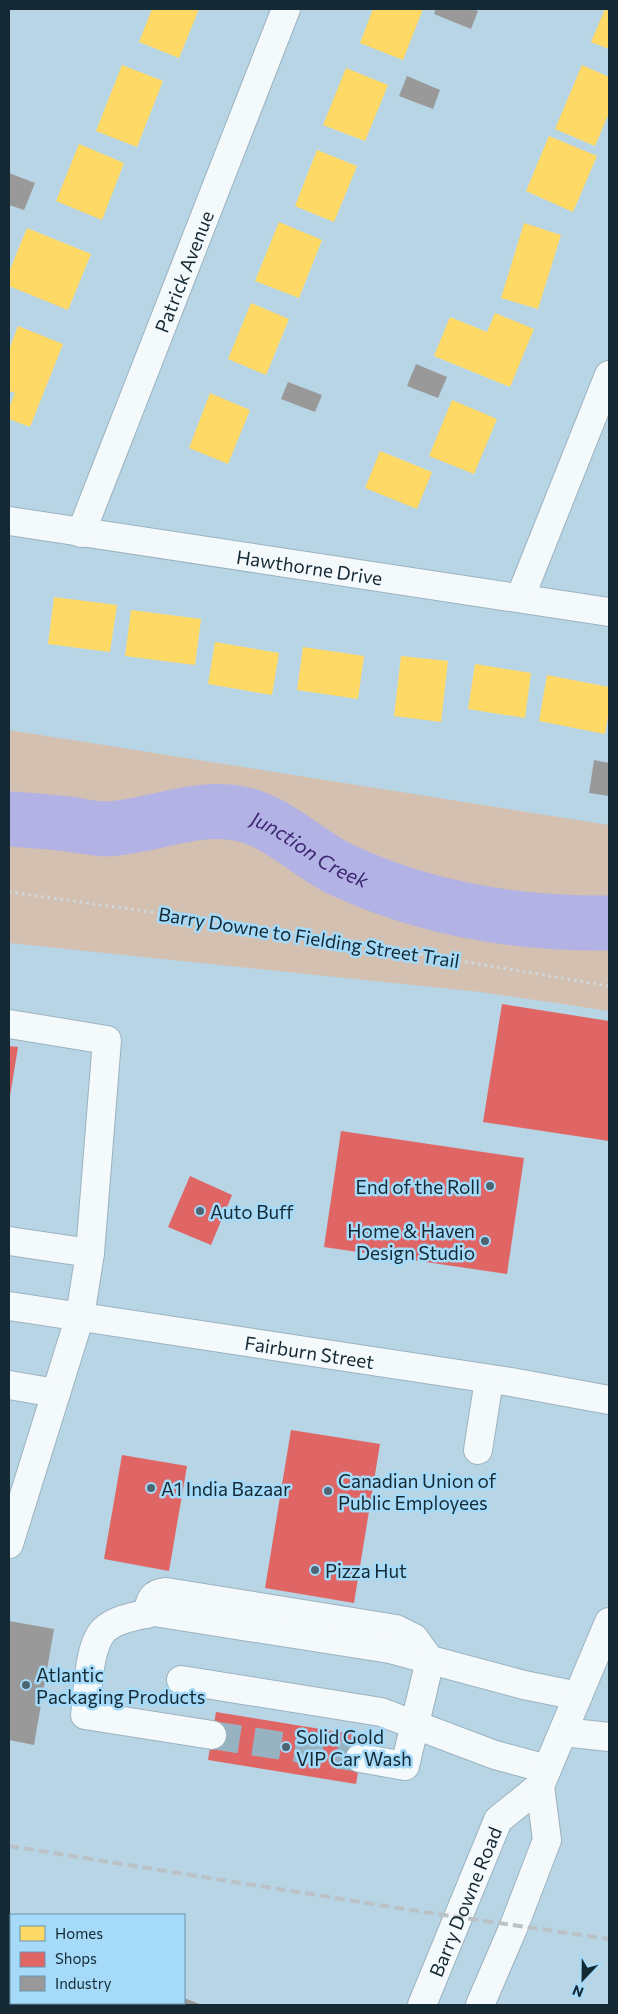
<svg xmlns="http://www.w3.org/2000/svg" width="618" height="2014" viewBox="0 0 618 2014" font-family="Commissioner,sans-serif">
<style>
.green{fill:#d4c0b1}
.homes{fill:#ffd966}
.shops{fill:#e06666}
.industry{fill:#999}
.lines{fill:none;stroke-linecap:round;stroke-linejoin:round}
.river{stroke:#b2b2e5;stroke-width:55}
.minor-tunnel{stroke:#97b3c2;stroke-width:28;stroke-dasharray:28 14;stroke-linecap:butt}
.minor-casing{stroke:#9cb3c0;stroke-width:30}
.major-casing{stroke:#9cb3c0;stroke-width:30}
.path{stroke:#ced8dd;stroke-width:3;stroke-dasharray:2.5 4;stroke-linecap:butt}
.minor{stroke:#f4f9fb;stroke-width:28}
.major{stroke:#f4f9fb;stroke-width:28}
.rail{stroke:#bbc2c7;stroke-width:4;stroke-dasharray:10 5;stroke-linecap:butt}
.poi-dot{fill:#4d6572;stroke:#a5daf8;stroke-width:2}
.labels{text-anchor:middle;dominant-baseline:central;stroke-width:5;stroke-linejoin:round;paint-order:stroke}
.street-label{font-size:19px;fill:#142934;stroke:#a5daf8}
.poi-label{font-size:19px;fill:#142934;stroke:#a5daf8;text-anchor:start}
.water-label{font-size:20px;font-style:italic;fill:#3e2672;stroke:#a5daf8}
</style>
<rect width="100%" height="100%" fill="#b8d5e5"/>
<polygon class="green" points="9,730 609,825 609,1011 480,992 9,943"/>
<g class="homes">
<polygon points="152,9 199,9 179,58 139,42"/>
<polygon points="373,9 423,9 403,60 360,43"/>
<polygon points="605,9 609,9 609,49 591,42"/>
<polygon points="122,65 163,81 137,147 96,131"/>
<polygon points="582,65 609,77 609,113 595,146 555,129"/>
<polygon points="346,68 388,85 365,141 323,125"/>
<polygon points="549,136 597,156 573,212 526,191"/>
<polygon points="79,144 124,163 102,220 56,201"/>
<polygon points="317,150 357,166 334,222 295,206"/>
<polygon points="279,222 322,240 299,298 255,281"/>
<polygon points="524,223 561,235 538,309 501,298"/>
<polygon points="27,228 91,254 68,310 9,286 9,272"/>
<polygon points="251,303 289,319 266,375 228,359"/>
<polygon points="495,313 534,329 510,387 434,356 450,317 487,332"/>
<polygon points="18,326 63,344 30,427 9,419 9,408 15,393 9,391 9,350"/>
<polygon points="210,393 250,410 228,464 189,448"/>
<polygon points="452,400 497,419 474,474 429,456"/>
<polygon points="380,451 432,472 417,509 365,488"/>
<polygon points="54,597 117,605 110,652 48,644"/>
<polygon points="131,610 201,619 195,665 125,656"/>
<polygon points="215,642 279,653 272,695 208,684"/>
<polygon points="303,647 364,656 358,699 297,690"/>
<polygon points="401,656 448,661 441,722 394,716"/>
<polygon points="475,664 531,673 525,718 468,709"/>
<polygon points="547,675 609,687 609,711 605,734 539,721"/>
</g>
<g class="shops">
<polygon points="502,1004 609,1021 609,1141 483,1122"/>
<polygon points="9,1046 18,1047 10,1096 9,1096"/>
<polygon points="341,1131 524,1158 507,1274 324,1247"/>
<polygon points="190,1176 232,1195 211,1245 168,1227"/>
<polygon points="291,1430 380,1444 354,1603 265,1588"/>
<polygon points="122,1455 187,1466 169,1571 104,1559"/>
<polygon points="216,1712 364,1736 356,1784 208,1760"/>
</g>
<g class="industry">
<polygon points="436,9 472,9 478,11 471,29 434,14"/>
<polygon points="407,76 440,90 433,109 399,96"/>
<polygon points="9,173 35,183 24,210 9,205"/>
<polygon points="416,364 447,377 438,398 407,386"/>
<polygon points="288,382 322,395 315,412 281,399"/>
<polygon points="594,760 609,763 609,796 589,793"/>
<polygon points="9,1621 54,1629 34,1745 9,1740"/>
<polygon points="184,1998 202,2005 26,2005 27,2003 184,2003"/>
</g>
<g class="lines">
<path class="river" id="s1" d="M9,819C29,820 49,822 69,824C81,826 95,829 107,829C152,827 196,804 241,814C279,822 307,853 340,869C425,909 517,924 609,923"/>
<polyline class="minor-tunnel" points="212,1735 360,1758"/>
<defs>
<g id="minor">
<path id="s2" d="M9,521L609,612"/>
<path id="s3" d="M81,533L286,9"/>
<polyline points="520,598 609,375"/>
<polyline points="9,1024 107,1040 90,1253 80,1316 9,1544"/>
<polyline points="9,1241 90,1253"/>
<path id="s4" d="M9,1306L511,1382L609,1400"/>
<polyline points="9,1385 56,1393"/>
<polyline points="478,1450 489,1380"/>
<path d="M147,1614C150,1601 151,1593 166,1592L396,1629L414,1638L430,1660"/>
<polyline points="181,1680 381,1712 495,1755 547,1769"/>
<polyline points="563,1732 609,1737"/>
<path d="M212,1735L85,1715C88,1693 88,1646 104,1630C117,1618 138,1616 154,1612L390,1649L524,1685L578,1696"/>
<polyline points="360,1758 405,1766 430,1660"/>
</g>
<g id="major">
<path id="s5" d="M422,2005L498,1820L540,1786L609,1622"/>
<polyline points="480,2005 514,1926 547,1840 540,1786"/>
</g>
</defs>
<use href="#minor" class="minor-casing"/>
<use href="#major" class="major-casing"/>
<polyline class="path" points="9,892 259,927 609,986"/>
<use href="#minor" class="minor"/>
<use href="#major" class="major"/>
<polyline class="rail" points="9,1846 423,1912 609,1939"/>
</g>
<g class="poi-dot">
<circle cx="490" cy="1186" r="5"/>
<circle cx="200" cy="1211" r="5"/>
<circle cx="485" cy="1241" r="5"/>
<circle cx="151" cy="1488" r="5"/>
<circle cx="328" cy="1491" r="5"/>
<circle cx="315" cy="1570" r="5"/>
<circle cx="26" cy="1685" r="5"/>
<circle cx="286" cy="1747" r="5"/>
</g>
<g class="labels">
<g class="street-label">
<text stroke="none"><textPath href="#s3" startOffset="281">Patrick Avenue</textPath></text>
<text stroke="none"><textPath href="#s2" startOffset="304">Hawthorne Drive</textPath></text>
<text transform="translate(309 937) rotate(9)">Barry Downe to Fielding Street Trail</text>
<text stroke="none"><textPath href="#s4" startOffset="304">Fairburn Street</textPath></text>
<text stroke="none"><textPath href="#s5" startOffset="112">Barry Downe Road</textPath></text>
</g>
<g class="poi-label">
<text x="480" y="1186" text-anchor="end">End of the Roll</text>
<text x="210" y="1211">Auto Buff</text>
<text x="475" y="1230" text-anchor="end">Home &amp; Haven<tspan x="475" dy="22">Design Studio</tspan></text>
<text x="338" y="1480">Canadian Union of<tspan x="338" dy="22">Public Employees</tspan></text>
<text x="161" y="1488">A1 India Bazaar</text>
<text x="325" y="1570">Pizza Hut</text>
<text x="36" y="1674">Atlantic<tspan x="36" dy="22">Packaging Products</tspan></text>
<text x="296" y="1736">Solid Gold<tspan x="296" dy="22">VIP Car Wash</tspan></text>
</g>
<g class="water-label">
<text stroke="none"><textPath href="#s1" startOffset="312">Junction Creek</textPath></text>
</g>
</g>
<rect width="618" height="2014" fill="none" stroke="#142934" stroke-width="20"/>
<rect x="10" y="1914" width="175" height="90" fill="#a5daf8" stroke="#6b93aa"/>
<rect x="20" y="1926" width="25" height="15" fill="#ffd966" stroke="#6b93aa"/>
<text x="55" y="1939" font-size="15" fill="#142934">Homes</text>
<rect x="20" y="1952" width="25" height="15" fill="#e06666" stroke="#6b93aa"/>
<text x="55" y="1964" font-size="15" fill="#142934">Shops</text>
<rect x="20" y="1976" width="25" height="15" fill="#999999" stroke="#6b93aa"/>
<text x="55" y="1989" font-size="15" fill="#142934">Industry</text>
<g transform="translate(583 1979) rotate(202)" stroke="#a5daf8" stroke-width="4" paint-order="stroke">
<path d="M0-4L9 19L0 12L-9 19Z" fill="#142934"/>
<text y="-8" font-size="14" font-weight="bold" text-anchor="middle" fill="#142934">N</text>
</g>
</svg>
